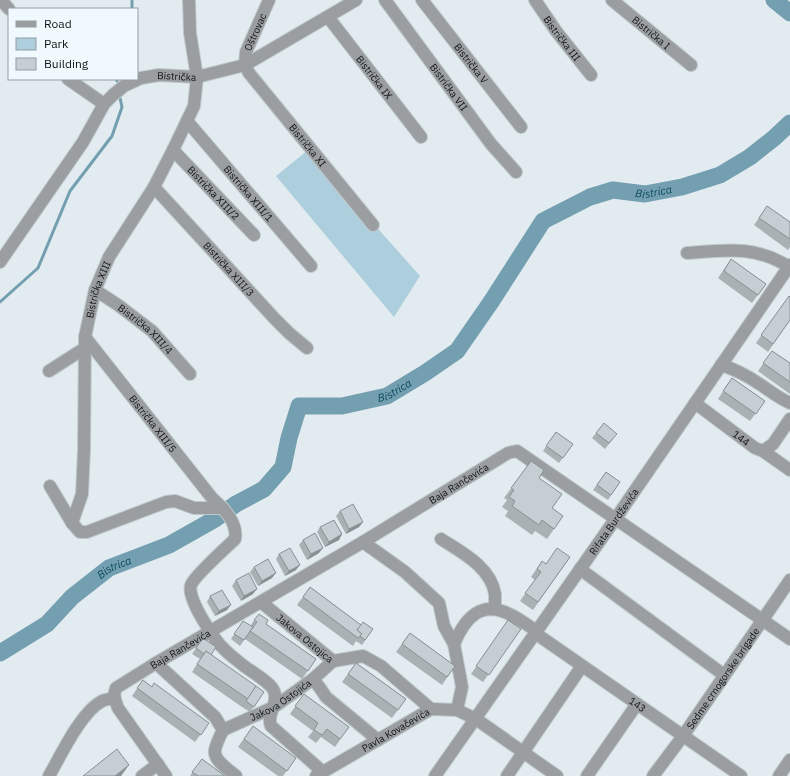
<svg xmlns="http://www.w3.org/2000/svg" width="790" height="776" viewBox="0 0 790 776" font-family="'IBM Plex Sans',sans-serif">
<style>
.green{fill:#accedd}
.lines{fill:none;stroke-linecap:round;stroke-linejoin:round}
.stream{stroke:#739fb0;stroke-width:3}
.river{stroke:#739fb0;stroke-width:17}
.minor-casing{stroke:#c0c9cd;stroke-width:14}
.minor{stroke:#9a9ea0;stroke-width:12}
.wall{fill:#a9b1b5}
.shaded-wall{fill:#899094}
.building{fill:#c4ced3;stroke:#899094}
.labels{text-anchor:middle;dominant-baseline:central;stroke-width:3.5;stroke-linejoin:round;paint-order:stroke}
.street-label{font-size:10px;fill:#0f1314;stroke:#eff9fe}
.water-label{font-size:11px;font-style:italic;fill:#0b4a5e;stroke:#eff9fe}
</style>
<rect width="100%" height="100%" fill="#e2ecf0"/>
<polygon class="green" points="308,150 420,276 394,317 276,176"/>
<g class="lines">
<g class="stream">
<polyline points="132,0 132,9"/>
<polyline points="117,79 117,81"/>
<polyline points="0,302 38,268 70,191 112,136 122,107 120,98"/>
</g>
<g class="river">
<polyline points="774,0 790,13"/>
<path id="s1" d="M0,653L47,624L72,597L109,568L169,545L215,519L236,504L264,489L283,467L289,438L299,406H342L387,396L425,373L457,351L491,302L543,221L590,197L613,190L645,194L682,187L720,175L750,157L774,138L790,123"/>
</g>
<defs>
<g id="minor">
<polyline points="1,0 9,9"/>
<path id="s2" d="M385,0L491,144L516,172"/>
<path id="s3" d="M422,0L521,127"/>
<path id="s4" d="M535,0L556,31L591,75"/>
<path id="s5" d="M612,0L691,65"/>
<path id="s6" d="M328,17L421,137"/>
<path id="s7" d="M245,65L249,73L373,225"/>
<path id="s8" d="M245,65L246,52L269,0"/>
<polyline points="68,79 104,104"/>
<path id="s9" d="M187,121L311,266"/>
<path id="s10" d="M173,150L254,235"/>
<path id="s11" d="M154,187L274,318L289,333L307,348"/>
<path d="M687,253C725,250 755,245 789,267"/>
<path id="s12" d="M0,262L83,142L104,104L113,95L124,86L141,78L159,75L197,77L245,65L356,0"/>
<path id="s13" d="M95,290L118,305L152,331L190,374"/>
<path id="s14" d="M85,337L212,498C223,508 238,522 235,539C226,548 195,575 191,585C186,598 215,641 225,650C231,656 238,661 244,666C252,672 271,683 274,691C279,703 266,716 271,726L323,772"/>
<path d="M721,365C734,369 746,375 758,383C769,390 778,398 790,403"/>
<polyline points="49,371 85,348"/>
<path id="s15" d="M695,403L755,448L763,451L790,470"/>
<polyline points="763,451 773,444 790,419"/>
<polyline points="50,486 72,523 80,532 87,532 166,502 175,501 194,508 223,508"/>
<path id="s16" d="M72,523L82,494L84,450L85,337L95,290L109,257L154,187L173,150L194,106L197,77L190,33L189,0"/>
<path d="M441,539C461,552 491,567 495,594C495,599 495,604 495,609"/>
<polyline points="363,542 405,572 439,603 444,626 454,644 462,687 457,710"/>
<polyline points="580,569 724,675"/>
<path id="s17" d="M261,602L333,661L363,656L381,666L431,709"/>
<path id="s18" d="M535,633L741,776"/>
<path d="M454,644C465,618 481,599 511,615C520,619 528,626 537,631"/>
<path d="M156,663L215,717L223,730C220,736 216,744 215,750C213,761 230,770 236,776"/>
<polyline points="313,679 320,688 326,697 378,740"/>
<path id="s19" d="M223,730L274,707L313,679L333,661"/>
<path d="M49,776C61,755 81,712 102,701C106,699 111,699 114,698"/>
<polyline points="142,776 158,764"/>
<path id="s20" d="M166,776L118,708C115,700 113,695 116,688L156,663L363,542L508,453L517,451L790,639"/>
<path id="s21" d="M316,776L431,709L457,710L476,719L557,776"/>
<path id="s22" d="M435,776L616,518L790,265"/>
<polyline points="507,776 582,666"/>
<polyline points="587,776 637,704"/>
<path id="s23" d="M653,776L683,736L790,580"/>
<polyline points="779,776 790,760"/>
</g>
</defs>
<use href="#minor" class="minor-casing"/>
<use href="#minor" class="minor"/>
</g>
<g class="wall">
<polygon points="767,206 790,222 790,247 788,250 754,225"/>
<polygon points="731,259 766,284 752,303 718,278"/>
<polygon points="789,296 790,320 768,352 756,343"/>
<polygon points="772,351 790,363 790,394 758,371"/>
<polygon points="732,378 765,401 750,421 718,399"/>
<polygon points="556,432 573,444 559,463 543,451"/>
<polygon points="596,433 613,439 605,449 592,438"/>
<polygon points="531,461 552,508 563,516 547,539 535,531 532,535 505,516 508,511 502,507 507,500 504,498"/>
<polygon points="606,472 620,482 608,500 593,490"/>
<polygon points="340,511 363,522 359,527 346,534 336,516"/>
<polygon points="320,527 342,534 339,540 325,547 317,532"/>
<polygon points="303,540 319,553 307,560 299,545"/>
<polygon points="279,554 296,570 285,576 276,559"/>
<polygon points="570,557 533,610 520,601 535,580 531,577 542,561 546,564"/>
<polygon points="254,567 272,578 258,586 250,572"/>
<polygon points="236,580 253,594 241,601 232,586"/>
<polygon points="310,587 361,625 373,629 362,645 356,641 353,646 297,605"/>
<polygon points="210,596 227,610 215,616 207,602"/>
<polygon points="259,614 266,624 316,659 302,679 245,639 240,646 231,639 243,621 250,626"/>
<polygon points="508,620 521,629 483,682 471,674"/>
<polygon points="410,633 455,666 442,685 396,652"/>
<polygon points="203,638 211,655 264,692 250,712 242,707 243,705 242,707 192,672 200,659 192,654"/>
<polygon points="356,663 406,699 392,718 342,682"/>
<polygon points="143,680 152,687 209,723 195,742 132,696"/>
<polygon points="304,694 349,727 335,747 321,737 316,743 308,737 313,731 290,714"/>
<polygon points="253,726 296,758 283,776 278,776 238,747"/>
<polygon points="202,759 225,776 190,776"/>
</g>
<g class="shaded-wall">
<polygon points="363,522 359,527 346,534 349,529"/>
<polygon points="342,534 339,540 325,547 329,542"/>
<polygon points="323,548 319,553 307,560 311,554"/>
<polygon points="300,565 296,570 285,576 289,571"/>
<polygon points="276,573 272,578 258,586 262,581"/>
<polygon points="257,589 253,594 241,601 244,596"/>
<polygon points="231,605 227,610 215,616 219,611"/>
<polygon points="129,765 121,776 115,776"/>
</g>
<g class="building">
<polygon points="767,206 790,222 790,239 759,218"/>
<polygon points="731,259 766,284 758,295 724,271"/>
<polygon points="789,296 790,297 790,320 773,344 761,335"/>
<polygon points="772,351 790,363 790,382 763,363"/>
<polygon points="732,378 765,401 756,414 723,391"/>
<polygon points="604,423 617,434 609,443 596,433"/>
<polygon points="556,432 573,444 563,458 546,446"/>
<polygon points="531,461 544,470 539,478 562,494 552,508 563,516 554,529 542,520 539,525 512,506 515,501 509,497 514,490 511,488"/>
<polygon points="606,472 620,482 611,495 597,485"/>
<polygon points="353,504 363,522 349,529 340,511"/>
<polygon points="334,520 342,534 329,542 320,527"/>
<polygon points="315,533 323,548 311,554 303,540"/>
<polygon points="290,548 300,565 289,571 279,554"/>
<polygon points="557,548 570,557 538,602 525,593 541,572 537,569 542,561 546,564"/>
<polygon points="268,559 276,573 262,581 254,567"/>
<polygon points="249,573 257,589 244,596 236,580"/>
<polygon points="310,587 361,625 357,630 362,634 358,638 303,597"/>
<polygon points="222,590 231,605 219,611 210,596"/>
<polygon points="259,614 268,620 266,624 316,659 308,671 250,631 257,622 254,620"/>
<polygon points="508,620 521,629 489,675 476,666"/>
<polygon points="243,621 253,627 244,640 234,634"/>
<polygon points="363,622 373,629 365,640 360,636 362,634 357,630"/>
<polygon points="410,633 455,666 447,677 402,644"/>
<polygon points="203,638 216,647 211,655 206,651 204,654 196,648"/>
<polygon points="206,651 256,686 248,699 197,664"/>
<polygon points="356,663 406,699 398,710 348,674"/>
<polygon points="143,680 152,687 154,683 209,723 201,735 137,688"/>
<polygon points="256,686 264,692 254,707 246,701"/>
<polygon points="304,694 349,727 340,739 327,729 322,735 314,730 318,723 295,706"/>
<polygon points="253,726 296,758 287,771 244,739"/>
<polygon points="117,749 129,765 115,776 83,776"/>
<polygon points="202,759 225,776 198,776 192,772"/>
</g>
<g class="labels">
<g class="street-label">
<text stroke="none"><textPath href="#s8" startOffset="35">Oštrovac</textPath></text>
<text stroke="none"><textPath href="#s5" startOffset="51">Bistrička I</textPath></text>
<text stroke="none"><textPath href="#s4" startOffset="47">Bistrička III</textPath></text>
<text stroke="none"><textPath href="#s3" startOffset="80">Bistrička V</textPath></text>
<text stroke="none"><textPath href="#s12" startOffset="271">Bistrička</textPath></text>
<text stroke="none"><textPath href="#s6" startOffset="76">Bistrička IX</textPath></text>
<text stroke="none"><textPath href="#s2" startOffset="108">Bistrička VII</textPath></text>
<text stroke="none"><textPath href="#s7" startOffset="102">Bistrička XI</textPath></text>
<text stroke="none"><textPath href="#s10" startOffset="59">Bistrička XIII/2</textPath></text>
<text stroke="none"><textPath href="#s9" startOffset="95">Bistrička XIII/1</textPath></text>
<text stroke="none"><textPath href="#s11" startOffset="111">Bistrička XIII/3</textPath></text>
<text stroke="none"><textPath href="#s16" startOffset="237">Bistrička XIII</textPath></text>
<text stroke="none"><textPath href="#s13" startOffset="64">Bistrička XIII/4</textPath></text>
<text stroke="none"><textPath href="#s14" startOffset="110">Bistrička XIII/5</textPath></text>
<text stroke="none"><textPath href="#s15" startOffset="58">144</textPath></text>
<text stroke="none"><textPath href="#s20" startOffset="503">Baja Rančevića</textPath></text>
<text stroke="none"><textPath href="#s22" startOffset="311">Rifata Burdževića</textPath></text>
<text stroke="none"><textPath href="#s17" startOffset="57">Jakova Ostojica</textPath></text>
<text stroke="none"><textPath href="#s20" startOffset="179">Baja Rančevića</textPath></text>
<text stroke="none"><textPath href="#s23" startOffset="120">Sedme crnogorske brigade</textPath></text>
<text stroke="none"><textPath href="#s19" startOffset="65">Jakova Ostojića</textPath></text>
<text stroke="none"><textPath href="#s18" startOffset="125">143</textPath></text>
<text stroke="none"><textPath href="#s21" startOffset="92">Pavla Kovačevića</textPath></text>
</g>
<g class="water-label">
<text stroke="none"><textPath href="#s1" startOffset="852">Bistrica</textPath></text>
<text stroke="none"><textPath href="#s1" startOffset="504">Bistrica</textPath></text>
<text stroke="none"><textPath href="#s1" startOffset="144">Bistrica</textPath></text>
</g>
</g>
<rect x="8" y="8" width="130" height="72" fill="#eff9fe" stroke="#959da0"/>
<rect x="16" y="21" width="20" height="6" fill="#9a9ea0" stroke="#959da0"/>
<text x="44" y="28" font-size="12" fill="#0f1314">Road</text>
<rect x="16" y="38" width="20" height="12" fill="#accedd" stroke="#959da0"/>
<text x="44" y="48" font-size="12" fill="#0f1314">Park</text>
<rect x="16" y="58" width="20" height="12" fill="#c4ced3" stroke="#959da0"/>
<text x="44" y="68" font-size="12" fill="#0f1314">Building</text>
</svg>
